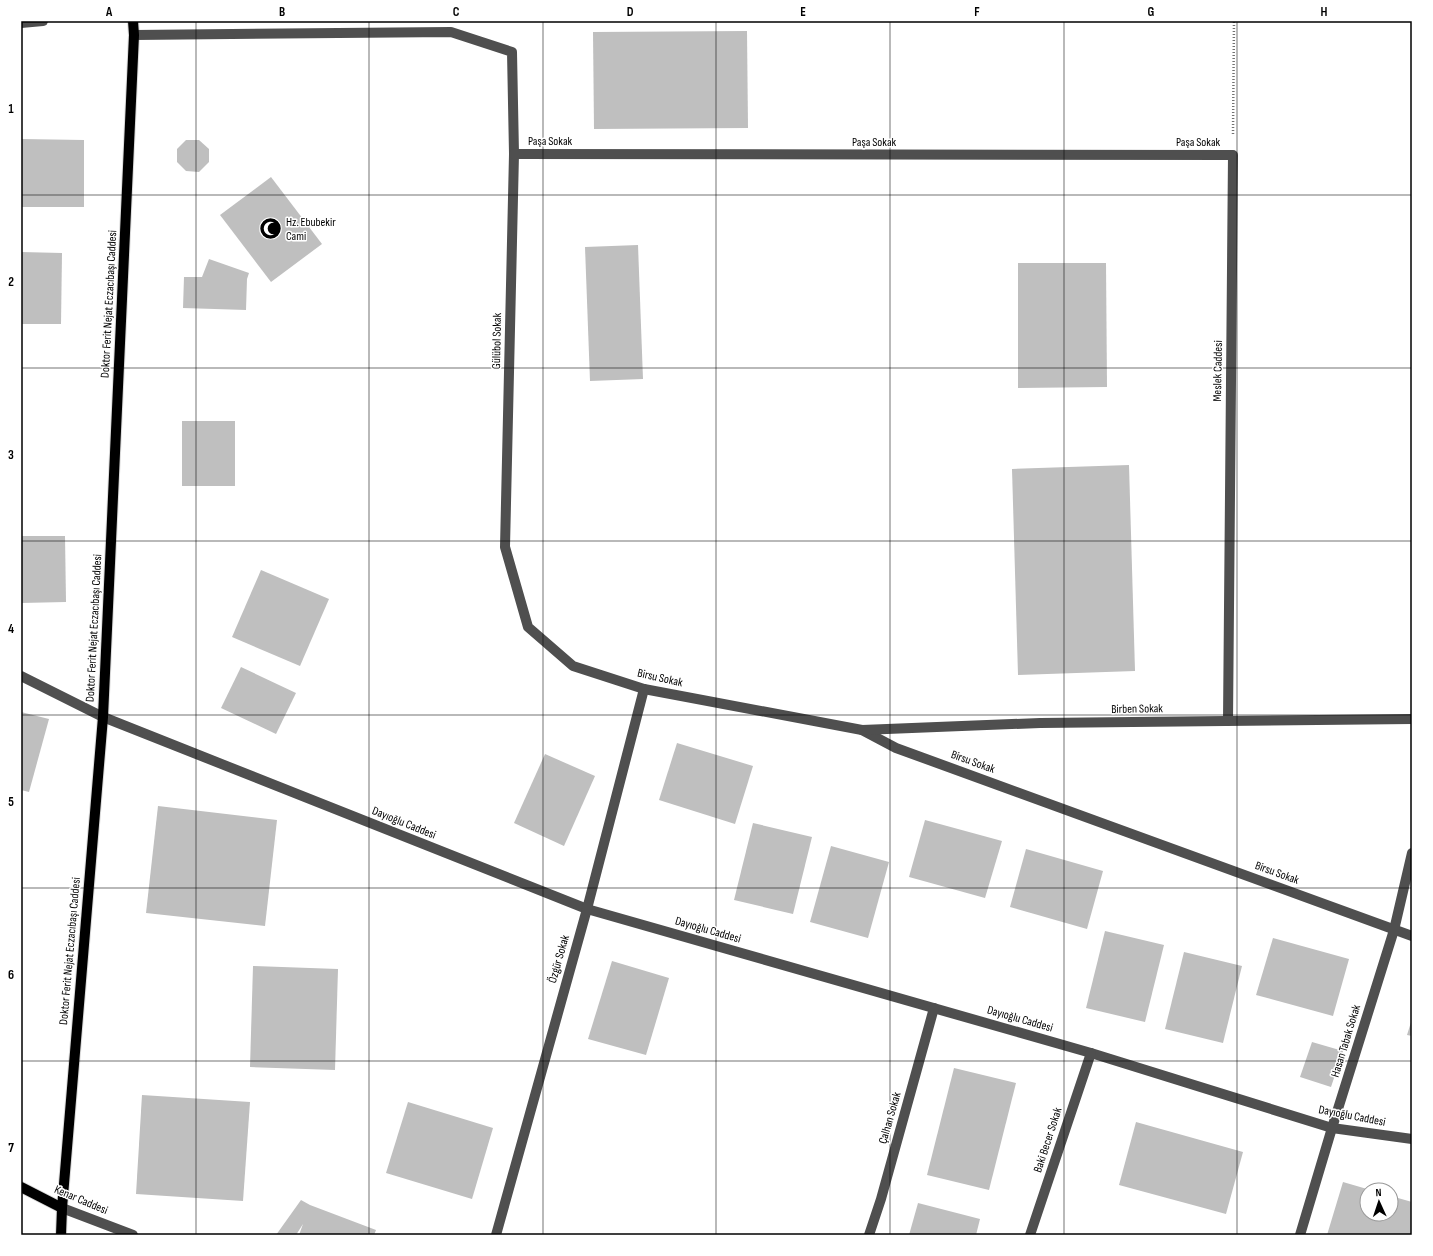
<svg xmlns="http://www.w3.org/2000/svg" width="1433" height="1256" viewBox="0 0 1433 1256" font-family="'Sofia Sans Condensed',sans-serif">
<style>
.building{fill:#bfbfbf}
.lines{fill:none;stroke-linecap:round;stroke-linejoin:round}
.major-casing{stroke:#dbdbdb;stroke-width:12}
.path{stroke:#717171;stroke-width:2.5;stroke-dasharray:1 2;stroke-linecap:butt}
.minor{stroke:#4f4f4f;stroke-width:10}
.major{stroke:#000;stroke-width:10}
.grid{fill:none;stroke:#000;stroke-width:1;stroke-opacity:0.55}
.labels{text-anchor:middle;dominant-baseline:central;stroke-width:3;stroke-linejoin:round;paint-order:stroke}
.street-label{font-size:12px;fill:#000;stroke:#fff}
.poi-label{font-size:12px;fill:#000;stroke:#fff;text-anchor:start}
.neatline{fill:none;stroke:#000;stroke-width:1.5}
.grid-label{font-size:13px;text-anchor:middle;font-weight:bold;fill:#000}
</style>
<rect width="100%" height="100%" fill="#fff"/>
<g class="building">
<polygon points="747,31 748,128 594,129 593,32"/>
<polygon points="21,139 84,140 84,207 21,207"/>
<polygon points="186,140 199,140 209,149 209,162 199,172 186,171 177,162 177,149"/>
<polygon points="271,177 322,244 271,282 220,215"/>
<polygon points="638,245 643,379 590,381 585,247"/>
<polygon points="21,252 62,253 61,324 21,324"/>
<polygon points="209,259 249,273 247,279 246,310 183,308 184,277 202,277"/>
<polygon points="1018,263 1106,263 1107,387 1018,388"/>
<rect x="182" y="421" width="53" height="65"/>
<polygon points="1129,465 1135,671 1018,675 1012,469"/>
<polygon points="21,536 65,536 66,602 21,603"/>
<polygon points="261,570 329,599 300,666 232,637"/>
<polygon points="241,667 296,693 276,734 221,708"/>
<polygon points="21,712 49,719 29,792 21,790"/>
<polygon points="677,743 753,766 735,824 659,800"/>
<polygon points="545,754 595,776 564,846 514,823"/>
<polygon points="158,806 277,820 265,926 146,913"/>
<polygon points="925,820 1002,841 985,898 909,877"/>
<polygon points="753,823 812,837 793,914 734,900"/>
<polygon points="831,846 889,862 868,938 810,922"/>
<polygon points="1026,849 1103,871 1087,929 1010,907"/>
<polygon points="1105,931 1164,945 1145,1022 1086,1008"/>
<polygon points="1273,938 1349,959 1333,1016 1256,995"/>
<polygon points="1184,952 1242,966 1223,1043 1165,1029"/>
<polygon points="612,961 669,978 646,1055 588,1039"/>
<polygon points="253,966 338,969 335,1070 250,1067"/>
<polygon points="1412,1019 1412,1036 1407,1035"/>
<polygon points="1312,1042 1343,1051 1331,1087 1300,1077"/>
<polygon points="954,1068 1016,1083 989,1190 927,1175"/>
<polygon points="142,1095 250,1102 243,1201 136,1194"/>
<polygon points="408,1102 493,1128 472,1199 386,1173"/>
<polygon points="1136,1122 1243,1152 1226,1214 1119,1185"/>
<polygon points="1343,1182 1367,1189 1367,1214 1391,1214 1391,1196 1412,1202 1412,1235 1327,1235"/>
<polygon points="301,1200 310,1205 376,1230 374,1235 299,1235 303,1224 296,1235 276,1235"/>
<polygon points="918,1203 980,1219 976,1235 909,1235"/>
</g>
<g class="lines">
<defs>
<g id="major">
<polyline points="21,1187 62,1208"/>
<polyline points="61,1235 62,1208 103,717 134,35 133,21"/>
</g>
</defs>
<use href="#major" class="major-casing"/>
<polyline class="path" points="1233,134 1234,21"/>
<g class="minor">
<polyline points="21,23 43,21"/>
<polyline points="134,35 451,32 512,52 514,154 505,547 528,627 573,666 644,689 862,730 896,748 1412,936"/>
<polyline points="514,154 1233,155 1228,721"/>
<polyline points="21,676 103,717 587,909 1091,1053 1332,1128 1412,1139"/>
<polyline points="862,730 1040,723 1412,719"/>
<polyline points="62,1208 133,1235"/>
<polyline points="496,1235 587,909 644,689"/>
<polyline points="869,1235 881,1199 934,1008"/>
<polyline points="1030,1235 1091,1053"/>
<polyline points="1300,1235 1332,1128 1394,930 1412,853"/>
</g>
<use href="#major" class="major"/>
</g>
<path class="grid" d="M196,21V1235M369,21V1235M543,21V1235M716,21V1235M890,21V1235M1064,21V1235M1237,21V1235M21,195H1412M21,368H1412M21,541H1412M21,715H1412M21,888H1412M21,1061H1412"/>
<defs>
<symbol id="mosque-disc" viewBox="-11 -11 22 22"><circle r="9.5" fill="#000" stroke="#fff"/><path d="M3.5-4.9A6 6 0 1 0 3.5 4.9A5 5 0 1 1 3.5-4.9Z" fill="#fff"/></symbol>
</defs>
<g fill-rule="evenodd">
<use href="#mosque-disc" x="258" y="216" width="25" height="25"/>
</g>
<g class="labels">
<g class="street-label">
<text x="550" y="141">Paşa Sokak</text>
<text x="874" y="142">Paşa Sokak</text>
<text x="1198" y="142">Paşa Sokak</text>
<text transform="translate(109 304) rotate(-87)">Doktor Ferit Nejat Eczacıbaşı Caddesi</text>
<text transform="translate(497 341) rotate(-89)">Gülübol Sokak</text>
<text transform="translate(1218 371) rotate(-89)">Meslek Caddesi</text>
<text transform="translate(94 628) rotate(-87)">Doktor Ferit Nejat Eczacıbaşı Caddesi</text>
<text transform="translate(660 678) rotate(13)">Birsu Sokak</text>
<text transform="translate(1137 709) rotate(-1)">Birben Sokak</text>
<text transform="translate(973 762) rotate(20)">Birsu Sokak</text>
<text transform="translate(404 823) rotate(22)">Dayıoğlu Caddesi</text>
<text transform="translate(1277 873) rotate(20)">Birsu Sokak</text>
<text transform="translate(708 930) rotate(16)">Dayıoğlu Caddesi</text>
<text transform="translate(70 951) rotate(-85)">Doktor Ferit Nejat Eczacıbaşı Caddesi</text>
<text transform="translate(559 959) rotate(-74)">Özgür Sokak</text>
<text transform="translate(1020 1019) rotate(16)">Dayıoğlu Caddesi</text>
<text transform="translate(1346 1041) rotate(-73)">Hasan Tabak Sokak</text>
<text transform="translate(1352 1116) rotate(11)">Dayıoğlu Caddesi</text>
<text transform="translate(890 1118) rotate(-74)">Çalhan Sokak</text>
<text transform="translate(1048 1140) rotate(-72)">Baki Becer Sokak</text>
<text transform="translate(81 1200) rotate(23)">Kenar Caddesi</text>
</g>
<g class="poi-label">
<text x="286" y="222">Hz. Ebubekir<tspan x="286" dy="14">Cami</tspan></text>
</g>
</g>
<rect width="1433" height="1256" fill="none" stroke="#ffffff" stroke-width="44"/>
<g transform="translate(1379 1202) rotate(357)"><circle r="19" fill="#ffffff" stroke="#999999"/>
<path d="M0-3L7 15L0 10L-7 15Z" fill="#000000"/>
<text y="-6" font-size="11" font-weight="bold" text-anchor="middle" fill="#000000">N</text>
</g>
<rect x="22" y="22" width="1389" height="1212" class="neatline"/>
<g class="grid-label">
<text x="109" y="16">A</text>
<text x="282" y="16">B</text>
<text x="456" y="16">C</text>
<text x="630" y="16">D</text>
<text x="803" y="16">E</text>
<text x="977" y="16">F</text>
<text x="1151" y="16">G</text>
<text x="1324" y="16">H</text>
<text x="11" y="113">1</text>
<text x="11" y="286">2</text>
<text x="11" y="459">3</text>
<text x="11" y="633">4</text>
<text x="11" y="806">5</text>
<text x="11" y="979">6</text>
<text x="11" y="1152">7</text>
</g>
</svg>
